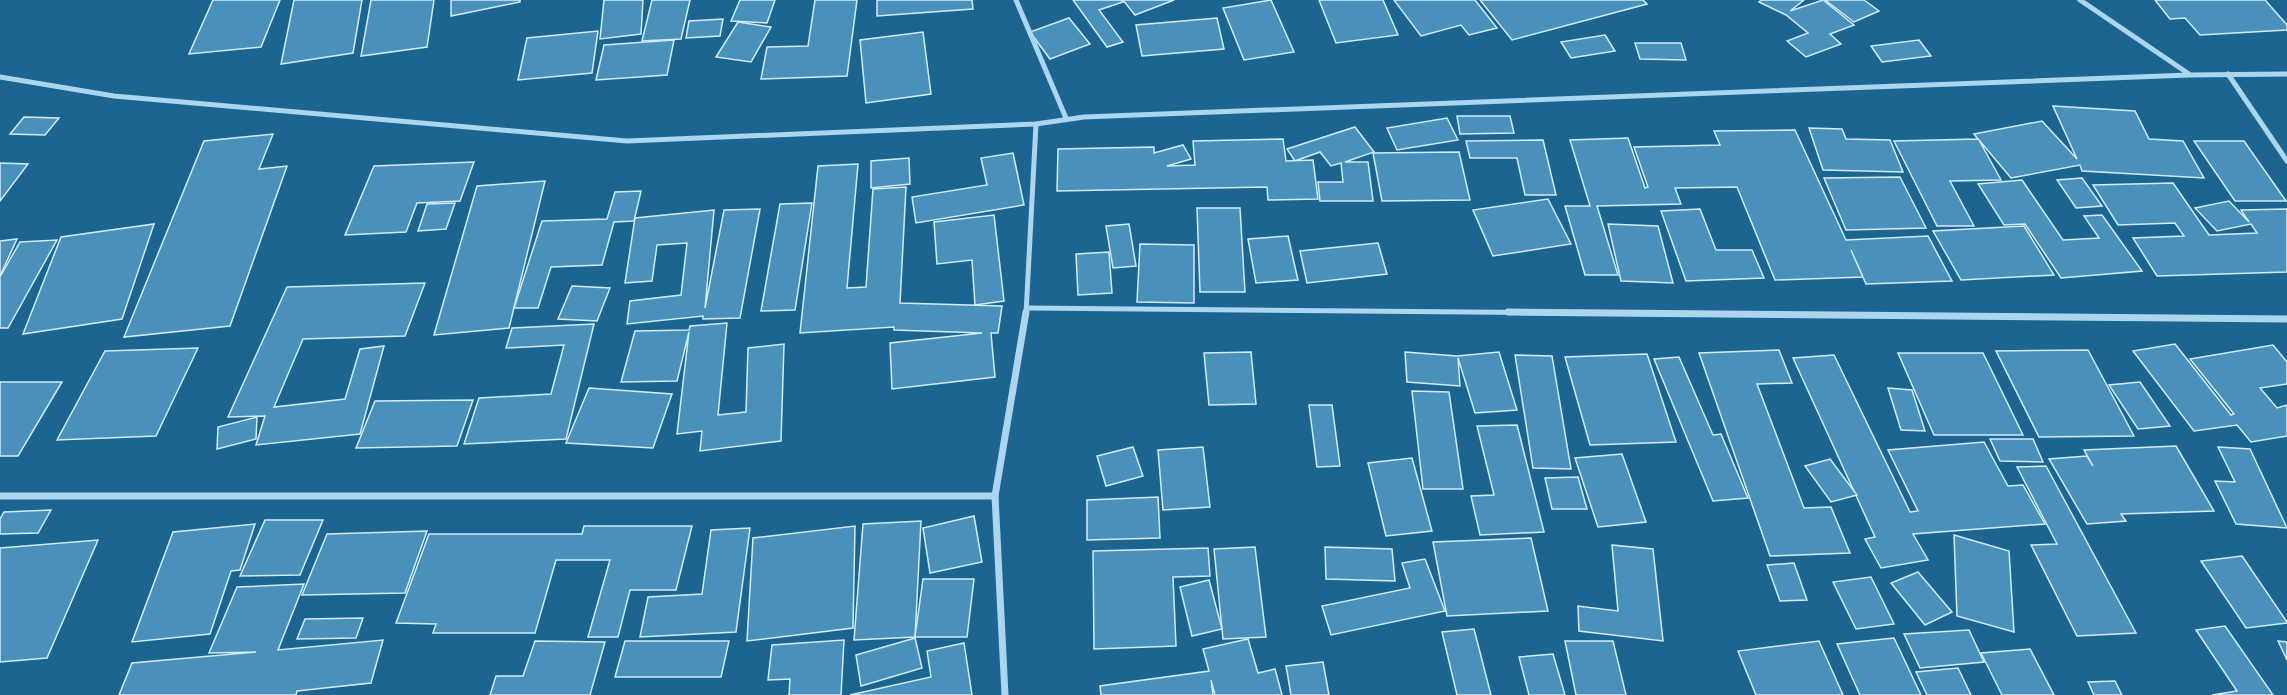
<svg xmlns="http://www.w3.org/2000/svg" width="2287" height="695" viewBox="0 0 2287 695" font-family="'Archivo Narrow',sans-serif">
<style>
.building{fill:#4990ba;stroke:#d2ecfa;stroke-width:1.5}
.lines{fill:none;stroke-linecap:round;stroke-linejoin:round}
.street-far1{stroke:#acd6ee;stroke-width:5}
.street{stroke:#acd6ee;stroke-width:7}
</style>
<rect width="100%" height="100%" fill="#1c6591"/>
<g class="building">
<polygon points="213,0 280,0 261,47 189,54"/>
<polygon points="294,0 362,0 353,53 281,64"/>
<polygon points="371,0 434,0 427,47 361,56"/>
<polygon points="451,0 520,0 520,2 451,16"/>
<polygon points="604,0 643,0 641,34 600,39"/>
<polygon points="652,0 690,0 681,39 642,41"/>
<polygon points="740,0 775,0 767,23 731,21"/>
<polygon points="815,0 857,0 847,76 761,79 767,47 808,46"/>
<polygon points="877,0 972,0 973,9 877,16"/>
<polygon points="1073,0 1121,0 1123,2 1099,10 1123,42 1107,47"/>
<polygon points="1123,0 1174,0 1135,15"/>
<polygon points="1271,0 1294,52 1244,60 1223,8"/>
<polygon points="1319,0 1383,0 1398,35 1336,43"/>
<polygon points="1394,0 1475,0 1497,28 1469,35 1461,25 1421,36"/>
<polygon points="1480,0 1643,0 1647,4 1512,40"/>
<polygon points="1761,0 1804,0 1790,11 1823,0 1854,25 1830,34 1841,44 1806,57 1787,41 1808,33 1786,15 1759,2"/>
<polygon points="1825,0 1864,0 1879,11 1854,22"/>
<polygon points="2155,0 2265,0 2287,25 2287,30 2200,35 2185,18 2170,19"/>
<polygon points="1069,18 1090,44 1050,59 1030,32"/>
<polygon points="1217,18 1224,49 1142,56 1136,25"/>
<polygon points="723,19 720,36 686,38 689,21"/>
<polygon points="738,22 771,27 751,62 716,57"/>
<polygon points="598,31 592,73 518,80 527,38"/>
<polygon points="923,32 931,94 866,103 860,40"/>
<polygon points="1605,35 1615,51 1571,58 1561,42"/>
<polygon points="674,40 667,75 596,80 604,45"/>
<polygon points="1919,40 1931,56 1882,62 1871,46"/>
<polygon points="1635,43 1681,43 1686,60 1640,59"/>
<polygon points="2053,106 2135,111 2149,139 2183,141 2204,178 2082,171 2080,165 2011,178 1979,140 2001,180 1950,181 1974,226 1937,226 1894,141 1978,139 1974,134 2042,121 2077,159"/>
<polygon points="1457,116 1510,116 1514,133 1460,134"/>
<polygon points="24,117 59,118 45,135 10,134"/>
<polygon points="1447,118 1458,140 1397,150 1387,128"/>
<polygon points="1355,127 1374,152 1345,162 1368,162 1373,201 1320,201 1318,182 1343,182 1341,163 1331,166 1320,152 1295,161 1287,149"/>
<polygon points="1809,128 1842,129 1846,139 1890,140 1903,172 1823,170"/>
<polygon points="1795,130 1846,240 1928,236 1952,281 1866,284 1851,250 1863,277 1775,280 1737,187 1675,188 1681,204 1597,206 1618,275 1585,275 1565,206 1590,206 1570,140 1628,138 1645,188 1648,187 1634,147 1720,145 1714,131"/>
<polygon points="273,134 259,169 287,166 230,326 124,337 204,141"/>
<polygon points="1283,139 1286,161 1313,160 1318,199 1268,200 1267,187 1057,191 1058,149 1154,147 1154,153 1183,145 1191,159 1167,166 1195,165 1193,141"/>
<polygon points="1543,140 1556,195 1525,195 1517,158 1470,158 1466,141"/>
<polygon points="2194,141 2244,141 2286,201 2235,201"/>
<polygon points="1459,152 1470,200 1382,201 1373,153"/>
<polygon points="1013,153 1024,205 916,223 912,197 987,185 981,158"/>
<polygon points="909,158 910,184 871,188 871,161"/>
<polygon points="474,162 460,201 417,203 406,232 345,235 374,166"/>
<polygon points="0,163 28,164 0,201"/>
<polygon points="858,164 847,288 866,287 873,189 906,187 900,303 1002,306 998,333 991,333 995,377 892,389 890,343 982,333 894,330 894,327 800,333 818,166"/>
<polygon points="1900,177 1926,228 1846,230 1824,178"/>
<polygon points="2082,178 2102,206 2076,208 2057,180"/>
<polygon points="2022,180 2063,240 2099,238 2084,216 2102,215 2142,271 2061,278 2025,224 2004,225 1978,184"/>
<polygon points="545,181 509,328 434,335 477,186"/>
<polygon points="2173,183 2209,235 2257,233 2251,224 2217,231 2195,208 2229,201 2249,222 2241,210 2287,209 2287,272 2157,276 2133,238 2184,236 2175,223 2118,225 2093,185"/>
<polygon points="641,191 634,221 614,222 602,265 551,267 538,308 514,308 542,221 607,219 615,192"/>
<polygon points="1548,199 1571,244 1493,256 1473,210"/>
<polygon points="455,203 446,229 418,231 427,204"/>
<polygon points="812,203 795,310 761,311 780,204"/>
<polygon points="1197,208 1240,208 1245,292 1200,292"/>
<polygon points="760,209 740,318 703,319 703,316 627,324 630,301 681,295 687,243 657,245 652,281 625,283 635,218 714,210 705,308 724,210"/>
<polygon points="1700,209 1716,250 1752,250 1764,278 1686,281 1661,211"/>
<polygon points="994,215 1004,301 975,305 972,260 937,264 934,222"/>
<polygon points="154,224 122,319 23,334 61,237"/>
<polygon points="1129,224 1136,266 1113,268 1106,226"/>
<polygon points="1608,224 1658,226 1673,283 1621,281"/>
<polygon points="2024,226 2054,275 1961,280 1933,231"/>
<polygon points="1288,236 1298,280 1256,283 1248,239"/>
<polygon points="17,239 0,276 0,241"/>
<polygon points="57,240 8,328 0,328 0,277 20,242"/>
<polygon points="1378,243 1387,274 1307,283 1300,251"/>
<polygon points="1140,244 1194,245 1194,303 1137,302"/>
<polygon points="1109,252 1112,293 1078,295 1076,254"/>
<polygon points="425,283 405,336 303,339 274,407 345,399 360,349 384,346 360,434 256,445 265,416 228,417 287,287"/>
<polygon points="572,286 610,288 597,321 558,319"/>
<polygon points="727,323 718,415 746,412 748,348 784,344 781,441 700,451 702,431 677,434 689,332 677,381 621,382 635,331 689,330 690,326"/>
<polygon points="594,324 566,439 464,444 479,398 551,394 564,345 506,348 512,328"/>
<polygon points="2175,344 2231,415 2234,414 2190,359 2273,345 2287,362 2287,384 2260,388 2277,408 2287,405 2287,436 2251,442 2237,425 2194,431 2133,351"/>
<polygon points="198,348 156,436 57,440 105,351"/>
<polygon points="1779,350 1792,383 1757,384 1804,508 1831,507 1850,553 1770,556 1699,353"/>
<polygon points="2088,350 2134,436 2039,437 1996,351"/>
<polygon points="1251,352 1256,404 1209,405 1204,353"/>
<polygon points="1405,352 1457,356 1499,352 1517,410 1475,413 1458,358 1460,386 1407,382"/>
<polygon points="1898,353 1983,353 2023,435 1934,435"/>
<polygon points="1647,354 1676,442 1590,445 1565,357"/>
<polygon points="1515,355 1552,356 1571,469 1533,468"/>
<polygon points="1834,355 1910,512 1918,511 1888,450 1984,442 2008,486 2023,485 2045,524 1913,534 1928,560 1881,568 1865,539 1875,537 1793,358"/>
<polygon points="1679,357 1713,435 1721,434 1748,498 1713,501 1654,359"/>
<polygon points="0,382 62,382 18,456 0,456"/>
<polygon points="2140,382 2170,426 2138,429 2109,385"/>
<polygon points="589,388 672,394 653,448 566,443"/>
<polygon points="1888,388 1912,390 1925,431 1901,430"/>
<polygon points="1412,391 1449,392 1463,489 1423,489"/>
<polygon points="473,400 457,446 356,448 375,401"/>
<polygon points="1309,405 1332,405 1340,466 1317,467"/>
<polygon points="257,417 256,439 217,449 218,427"/>
<polygon points="1517,425 1544,532 1480,535 1471,496 1494,495 1477,426"/>
<polygon points="1990,439 2033,439 2043,462 2000,461"/>
<polygon points="2176,446 2214,511 2121,514 2126,521 2087,524 2049,459 2087,456 2093,466 2084,450"/>
<polygon points="1133,447 1143,476 1106,486 1097,456"/>
<polygon points="1203,447 1210,507 1163,510 1158,450"/>
<polygon points="2218,447 2250,449 2287,528 2236,524 2215,481 2235,482"/>
<polygon points="1622,454 1646,522 1598,527 1575,458"/>
<polygon points="1412,458 1432,531 1386,536 1368,463"/>
<polygon points="1830,459 1857,495 1831,502 1805,466"/>
<polygon points="2046,466 2136,633 2077,636 2031,545 2057,544 2017,467"/>
<polygon points="1578,477 1587,509 1552,509 1545,478"/>
<polygon points="1158,497 1160,538 1087,540 1087,500"/>
<polygon points="51,510 38,533 0,534 0,519 4,512"/>
<polygon points="974,516 982,562 930,573 923,528"/>
<polygon points="265,520 323,520 300,575 240,576"/>
<polygon points="921,521 915,637 854,640 863,524"/>
<polygon points="255,524 240,570 231,571 210,634 132,642 173,532"/>
<polygon points="584,526 692,526 676,590 630,590 618,637 588,637 610,560 556,560 535,633 433,633 436,624 396,623 429,534 582,534"/>
<polygon points="855,526 853,628 747,641 753,538"/>
<polygon points="750,528 736,632 640,637 648,597 702,594 711,530"/>
<polygon points="427,531 405,593 302,595 327,534"/>
<polygon points="1954,535 2009,551 2014,632 1957,616"/>
<polygon points="1531,538 1548,611 1447,616 1433,542"/>
<polygon points="98,540 47,658 0,662 0,548"/>
<polygon points="1612,545 1653,549 1663,641 1579,631 1578,606 1618,611"/>
<polygon points="1255,547 1266,637 1223,639 1214,549"/>
<polygon points="1325,547 1392,549 1395,581 1326,579"/>
<polygon points="1208,548 1210,576 1173,577 1176,646 1094,649 1093,551"/>
<polygon points="2242,556 2287,622 2287,623 2246,628 2201,561"/>
<polygon points="1425,559 1445,611 1331,635 1322,606 1410,588 1402,563"/>
<polygon points="1794,563 1807,600 1780,601 1767,565"/>
<polygon points="1918,572 1952,612 1925,625 1891,583"/>
<polygon points="1871,577 1894,624 1856,629 1833,582"/>
<polygon points="923,579 974,579 967,637 915,637"/>
<polygon points="1209,580 1222,629 1192,636 1180,587"/>
<polygon points="304,584 278,650 383,640 371,683 297,691 296,695 119,695 132,663 256,652 209,653 237,587"/>
<polygon points="363,618 356,638 297,639 305,619"/>
<polygon points="2225,626 2273,695 2212,695 2237,691 2196,630"/>
<polygon points="1474,629 1491,695 1457,695 1442,632"/>
<polygon points="1969,630 1984,662 1920,668 1904,634"/>
<polygon points="915,638 922,668 861,686 856,655"/>
<polygon points="1894,638 1921,695 1860,695 1837,644"/>
<polygon points="1248,639 1258,673 1275,669 1282,695 1215,695 1211,680 1213,695 1101,695 1100,686 1209,671 1203,649"/>
<polygon points="844,640 841,695 789,695 790,679 768,680 772,645"/>
<polygon points="535,641 605,642 590,695 490,695 496,676 523,676"/>
<polygon points="625,641 729,641 721,677 615,677"/>
<polygon points="1565,641 1613,641 1626,695 1576,695"/>
<polygon points="1819,641 1843,695 1756,695 1738,651"/>
<polygon points="2278,641 2287,642 2287,660"/>
<polygon points="964,643 972,695 850,695 931,677 927,651"/>
<polygon points="2030,649 2054,695 2002,695 1981,653"/>
<polygon points="1553,654 1565,695 1529,695 1519,657"/>
<polygon points="1323,662 1329,695 1291,695 1286,666"/>
<polygon points="1958,668 1971,695 1927,695 1916,672"/>
<polygon points="2115,681 2122,695 2094,695 2088,682"/>
</g>
<g class="lines">
<g class="street-far1">
<polyline points="1016,0 1066,118"/>
<polyline points="2080,0 2189,74"/>
<polyline points="2228,74 2287,161"/>
<polyline points="0,77 114,96 627,141 1036,124 1084,117 2189,75 2287,74"/>
<polyline points="1027,308 1679,314"/>
<polyline points="1026,314 1036,124"/>
</g>
<g class="street">
<polyline points="1508,312 2287,319"/>
<polyline points="0,496 995,496"/>
<polyline points="1005,695 995,496 1026,312"/>
</g>
</g>
</svg>
